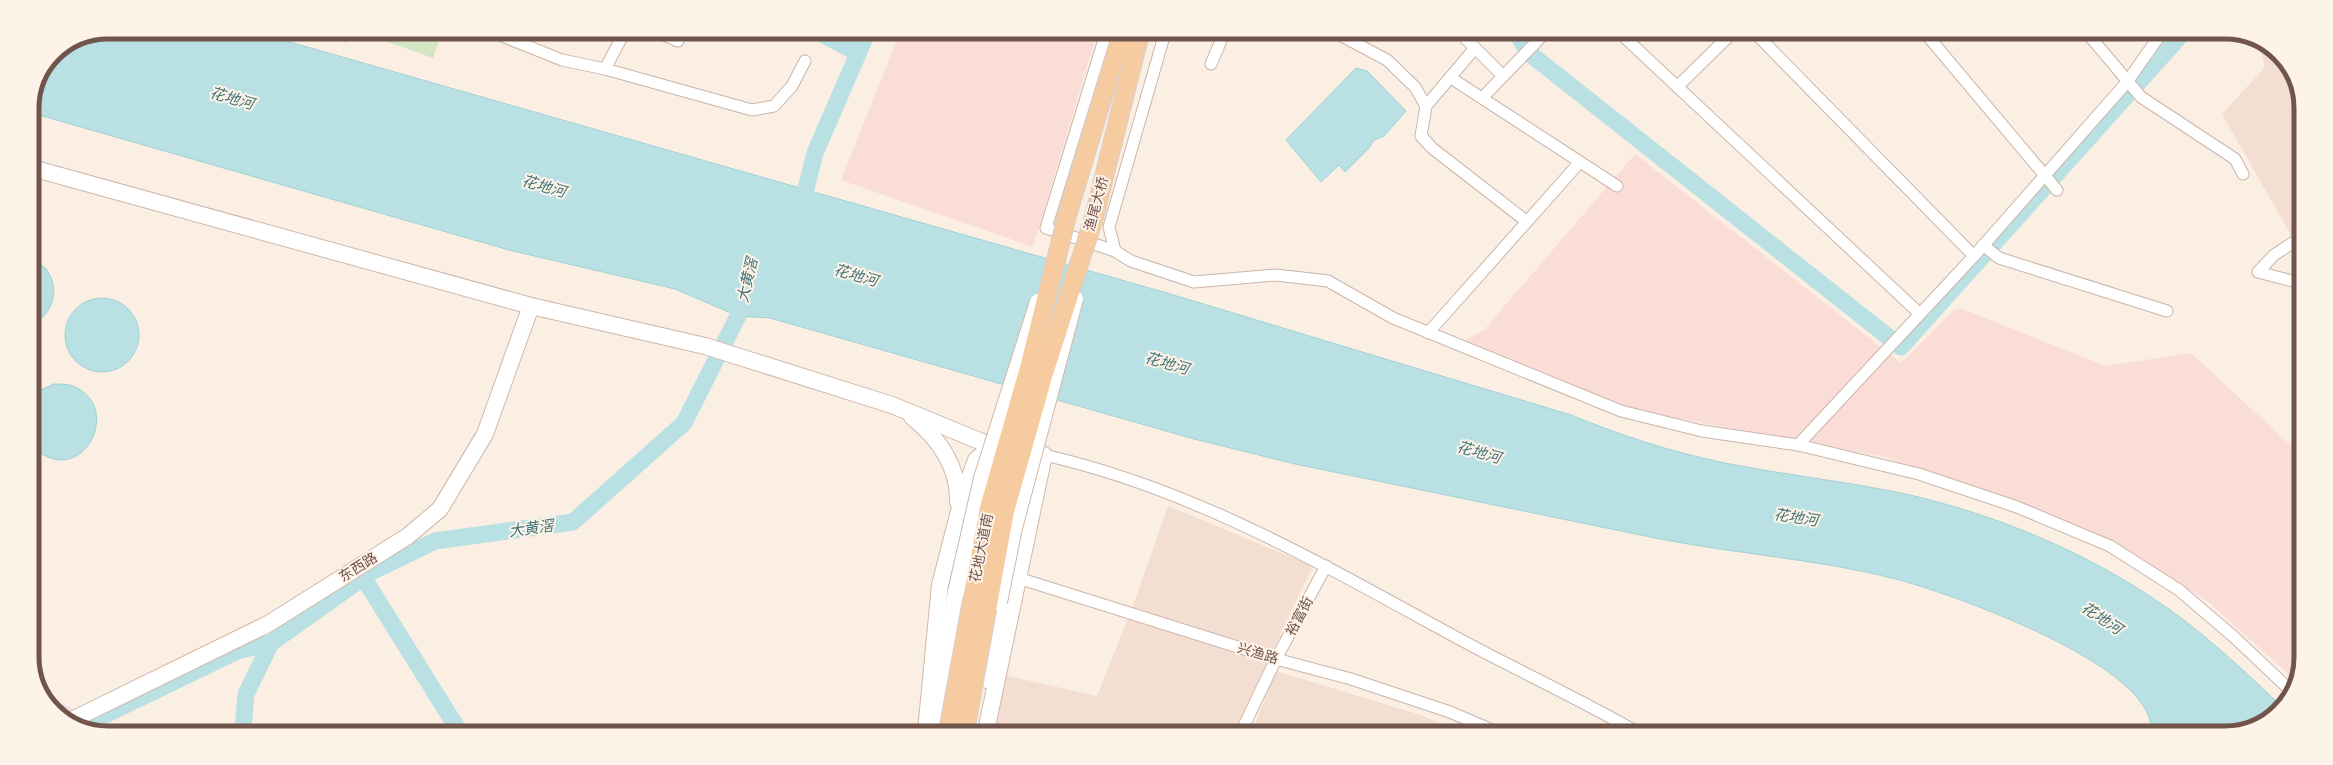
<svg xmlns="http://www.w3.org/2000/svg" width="2333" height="765" viewBox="0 0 2333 765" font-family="'Archivo Narrow','Noto Sans SC',sans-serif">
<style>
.residential{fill:#f2dfd2}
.commercial{fill:#faddd7}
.industrial{fill:#eae2dd}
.green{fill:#d5e7c2}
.water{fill:#b9e1e3;stroke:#a0d2d4}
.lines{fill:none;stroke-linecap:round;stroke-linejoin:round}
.river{stroke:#b9e1e3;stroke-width:17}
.street-casing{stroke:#cbb5aa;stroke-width:13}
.secondary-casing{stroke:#d0b7aa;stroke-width:18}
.primary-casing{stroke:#d7cfcd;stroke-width:20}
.street{stroke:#fff;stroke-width:11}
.secondary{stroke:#fff;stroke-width:16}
.primary{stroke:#f6cb9f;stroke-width:18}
.secondary-bridge-casing{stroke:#d0b7aa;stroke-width:18;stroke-linecap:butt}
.primary-bridge-casing{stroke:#d7cfcd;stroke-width:20;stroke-linecap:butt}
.secondary-bridge{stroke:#fff;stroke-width:16}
.primary-bridge{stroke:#f6cb9f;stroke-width:18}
.labels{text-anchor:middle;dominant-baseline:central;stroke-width:4;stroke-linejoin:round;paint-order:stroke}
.street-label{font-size:14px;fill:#71544b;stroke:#fef3e8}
.water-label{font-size:15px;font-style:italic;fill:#407376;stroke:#fef3e8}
.rim{fill:none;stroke:#71544b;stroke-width:5}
</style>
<rect width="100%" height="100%" fill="#fbeee3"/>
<g class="residential">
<polygon points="2259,44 2285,61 2301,103 2300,231 2291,235 2222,114 2265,67"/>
<polygon points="1168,506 1313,566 1234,732 993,731 1004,675 1097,696 1133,606"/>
<polygon points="1276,671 1424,716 1457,732 1252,732"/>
</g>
<g class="commercial">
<polygon points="900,33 1097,33 1033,247 841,180"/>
<polygon points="1635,154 1901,363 1954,310 1962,309 2106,366 2191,353 2299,453 2298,677 2296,681 2207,601 2117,544 2030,507 1885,457 1618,407 1464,341 1484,330"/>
</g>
<polygon class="industrial" points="44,694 83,714 72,720 48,704"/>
<g class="green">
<polygon points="314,32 350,32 347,43"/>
<polygon points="360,32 442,32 433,58"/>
</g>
<g class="water">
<path d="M108,32H255L1167,293L1571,415C1620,435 1668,451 1720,462C1783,475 1847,481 1910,495C2004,517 2095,556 2173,612C2211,640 2246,672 2280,705L2271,717L2226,733H2151C2159,666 1949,593 1896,579C1818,559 1735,554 1655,538L1295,464L1194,439L770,318L738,316L675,289L509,250L32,113C32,84 51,46 81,37C89,35 99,34 108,32Z"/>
<polygon points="1356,68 1367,71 1406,111 1384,136 1374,140 1369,148 1345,172 1339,165 1321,182 1286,140"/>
<path d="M32,259C37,262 44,266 47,270C61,292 52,313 32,326Z"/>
<circle cx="102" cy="335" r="37"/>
<path d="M54,384C60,384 68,384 73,386C120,405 89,475 48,457C42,455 37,450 32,447V398L38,391Z"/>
</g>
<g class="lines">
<g class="river">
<polyline points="820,33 858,53"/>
<polyline points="1517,34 1529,53 1901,347 2181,35"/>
<polyline points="800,212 815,153 867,33"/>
<polyline points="363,577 459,731"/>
<polyline points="82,726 237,651 271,643"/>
<polyline points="243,731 246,694 271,643 371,572 435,541 573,522 684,423 738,316 744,294"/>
</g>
<defs>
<g id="street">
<polyline points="492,32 562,60 605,69 752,110 774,106 792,86 805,61"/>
<polyline points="659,33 678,41"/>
<polyline points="1106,33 1046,228 1115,251"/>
<polyline points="1165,33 1109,227 1115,251 1131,261 1194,282 1276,275 1328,281 1393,318 1621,411 1702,431 1798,445 1919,474 2017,507 2110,546 2179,590 2234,637 2290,690"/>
<polyline points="1338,34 1387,60 1415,87 1426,106"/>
<polyline points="1461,34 1503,76"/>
<polyline points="1621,34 1920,314"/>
<polyline points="1756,34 1974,256"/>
<polyline points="1926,34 2057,190"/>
<polyline points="2088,34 2141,97 2235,159 2243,174"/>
<polyline points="1475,48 1426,106 1421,136 1432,148 1526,221"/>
<polyline points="1211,64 1220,43 1222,33"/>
<polyline points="605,69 624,33"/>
<polyline points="1451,78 1617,186"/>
<polyline points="1677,87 1731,34"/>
<polyline points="1482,98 1544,34"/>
<polyline points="1983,245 1999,258 2167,311"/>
<polyline points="2300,283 2258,272 2274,255 2300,238"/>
<polyline points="1428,333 1580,162"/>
<polyline points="1798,445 1974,256 2127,82 2160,35"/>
<path d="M1044,455C1191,488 1320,563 1450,634C1512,668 1576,697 1637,732"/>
<polyline points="1018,578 1276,659 1351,679 1450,712 1497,732"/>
<polyline points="1241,732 1276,659 1326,566"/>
</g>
<g id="secondary">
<polyline points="32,168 531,306 705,346 892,405 982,442 1009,450 1044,455 986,731"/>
<path d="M912,417C939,438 959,468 958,502"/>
<polyline points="987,680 999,602"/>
<polyline points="72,720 268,624 408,536 440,509 485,434 531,306"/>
<polyline points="935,730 956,592"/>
<polyline points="926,731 940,585 963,496 976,460 988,450 1000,447"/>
</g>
<g id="primary">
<polyline points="1068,212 1122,33"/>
<polyline points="1093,221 1140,33"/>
</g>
</defs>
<use href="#street" class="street-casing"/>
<use href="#secondary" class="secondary-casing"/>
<use href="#primary" class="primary-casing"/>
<use href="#street" class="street"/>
<use href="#secondary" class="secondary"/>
<use href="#primary" class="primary"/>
<defs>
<g id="secondary-bridge">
<polyline points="956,592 982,478 1038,302"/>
<polyline points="999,602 1014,528 1075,299"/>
</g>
<g id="primary-bridge">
<polyline points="948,731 989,508 1029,368 1068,212"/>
<polyline points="965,731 1005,511 1044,373 1093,221"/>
</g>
</defs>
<use href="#secondary-bridge" class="secondary-bridge-casing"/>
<use href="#primary-bridge" class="primary-bridge-casing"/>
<use href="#secondary-bridge" class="secondary-bridge"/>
<use href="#primary-bridge" class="primary-bridge"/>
</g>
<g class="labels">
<g class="street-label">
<text transform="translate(1096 204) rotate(-75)">渔尾大桥</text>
<text transform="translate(981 548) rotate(-79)">花地大道南</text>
<text transform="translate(358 567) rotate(-32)">东西路</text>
<text transform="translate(1299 616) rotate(-62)">裕富街</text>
<text transform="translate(1258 653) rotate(17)">兴渔路</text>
</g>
<g class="water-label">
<text transform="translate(232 98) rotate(16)">花地河</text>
<text transform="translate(544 186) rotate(16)">花地河</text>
<text transform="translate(856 275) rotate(16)">花地河</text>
<text transform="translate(747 280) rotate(-77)">大黄滘</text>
<text transform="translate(1167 363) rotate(16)">花地河</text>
<text transform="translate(1479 452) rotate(16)">花地河</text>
<text transform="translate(1796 517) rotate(9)">花地河</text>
<text transform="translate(531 528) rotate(-8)">大黄滘</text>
<text transform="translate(2102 618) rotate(33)">花地河</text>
</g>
</g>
<path d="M0 0H2333V765H0ZM108 39H2225A69 69 0 0 1 2294 108V657A69 69 0 0 1 2225 726H108A69 69 0 0 1 39 657V108A69 69 0 0 1 108 39Z" fill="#fef3e8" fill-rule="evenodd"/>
<path class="rim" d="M108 39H2225A69 69 0 0 1 2294 108V657A69 69 0 0 1 2225 726H108A69 69 0 0 1 39 657V108A69 69 0 0 1 108 39Z"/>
</svg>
